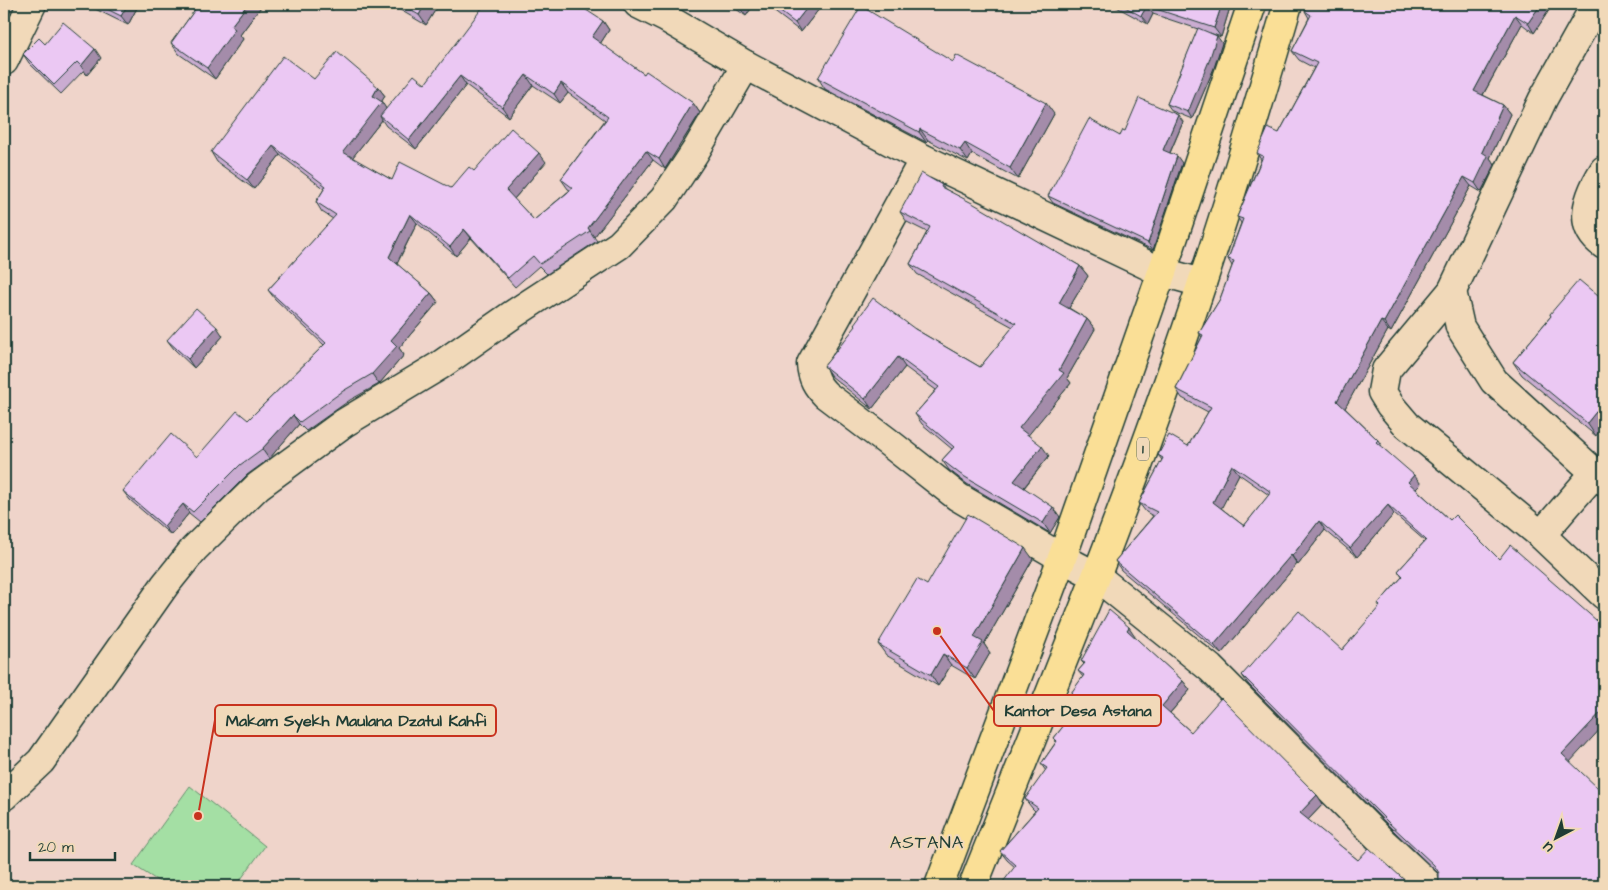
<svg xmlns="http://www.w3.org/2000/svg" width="1608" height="890" viewBox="0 0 1608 890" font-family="'Architects Daughter',sans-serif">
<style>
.green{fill:#a4dfa4;stroke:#628e6c}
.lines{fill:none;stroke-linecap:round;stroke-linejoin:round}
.minor-casing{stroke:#1f3d34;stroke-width:31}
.highway-casing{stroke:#1f3d34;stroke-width:31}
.minor{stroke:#f1d9b9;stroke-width:28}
.highway{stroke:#fadf96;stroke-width:28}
.wall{fill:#caacd1;stroke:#1f3d34;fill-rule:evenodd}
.shaded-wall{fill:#a48caa;stroke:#1f3d34}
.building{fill:#ebc8f3;stroke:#1f3d34;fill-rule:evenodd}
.labels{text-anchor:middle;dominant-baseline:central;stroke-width:4;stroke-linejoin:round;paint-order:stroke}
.shield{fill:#f1d9b9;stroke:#5e6c5c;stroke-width:1}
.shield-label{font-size:14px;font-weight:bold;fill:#1f3d34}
.quarter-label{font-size:18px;letter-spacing:1px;fill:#1f3d34;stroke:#f1d9b9}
.leader{fill:none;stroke:#c8321e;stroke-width:2}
.callout-dot{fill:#c8321e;stroke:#f1d9b9;stroke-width:2}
.callout{fill:#f1d9b9;stroke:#c8321e;stroke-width:2}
.callout-label{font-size:16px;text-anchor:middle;font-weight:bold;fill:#1f3d34}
</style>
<rect width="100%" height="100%" fill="#efd4ca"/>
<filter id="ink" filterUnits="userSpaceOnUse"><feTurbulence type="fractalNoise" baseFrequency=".02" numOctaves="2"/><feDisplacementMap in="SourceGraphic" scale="10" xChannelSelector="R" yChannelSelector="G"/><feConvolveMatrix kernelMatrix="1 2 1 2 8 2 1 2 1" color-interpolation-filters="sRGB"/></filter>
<g filter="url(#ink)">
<polygon class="green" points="190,786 265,846 236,886 166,886 133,865"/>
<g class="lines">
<defs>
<g id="minor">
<polyline points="638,4 666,18 746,65 924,159 1162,272 1202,283"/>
<polyline points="1596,4 1543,99 1452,291 1386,370 1382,392 1390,405 1407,425 1541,535 1604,595"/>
<polyline points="4,61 32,4"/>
<path d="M924,159L811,364C812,378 817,386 826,395L888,442L958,497L1062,558L1096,576L1210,668L1385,844L1430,886"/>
<path d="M1604,170C1589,194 1575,225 1604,245"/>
<polyline points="1452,291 1460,327 1494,381 1604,481"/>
<polyline points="1541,535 1594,474"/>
<polyline points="4,796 41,761 165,585 194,549 258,486 344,423 439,366 512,315 619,245 664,199 695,152 746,65"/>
</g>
<g id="highway">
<polyline points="939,886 1062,558 1162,272 1252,4"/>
<path d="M973,886C1043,710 1116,534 1178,354C1218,239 1254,121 1288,4"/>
</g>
</defs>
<use href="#minor" class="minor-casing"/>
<use href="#highway" class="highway-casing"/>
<use href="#minor" class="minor"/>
<use href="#highway" class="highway"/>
</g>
<g class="wall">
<polygon points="85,4 139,4 128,25"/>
<polygon points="199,4 263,4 240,35 243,39 215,79 179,54 171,43"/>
<polygon points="320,4 336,4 333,10"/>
<polygon points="368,4 384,4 380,10"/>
<polygon points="390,4 439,4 426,25"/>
<polygon points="729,4 754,4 746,16"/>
<polygon points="764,4 823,4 801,32"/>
<polygon points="1111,4 1231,4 1221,37 1210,33 1222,43 1214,68 1192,119 1172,111 1167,104 1198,29 1153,14 1148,24"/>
<path d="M1308,4H1553L1534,33L1522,24L1483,95L1503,105L1510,114L1490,158L1495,165L1481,192L1471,186L1391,332L1388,330L1345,408L1378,440L1383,448L1421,484L1416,489L1450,520L1499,559L1604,725L1570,761L1604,886L1439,881L1438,873L1396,833L1248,684L1242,675L1342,650L1380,607L1378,604L1402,577L1398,571L1425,541L1394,514L1357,557L1325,530L1298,565L1297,564L1221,654L1121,570L1115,561L1153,516L1146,512L1139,503L1162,460L1158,455L1188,446L1208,412L1182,398L1176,389L1202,337L1199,333L1220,299L1232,266L1228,259L1241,223L1237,217L1261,160L1257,153L1279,133L1314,68L1299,60L1292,51L1309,18L1305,11ZM1239,474L1269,495L1244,526L1221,508Z"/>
<path d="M603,21L609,30L600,44L644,74L693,103L700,113L665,169L653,160L594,237L597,241L547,274L539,266L515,287L471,238L456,256L417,223L397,264L431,293L438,302L399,348L404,355L379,384L350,400L306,431L299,424L269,459L247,475L200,522L189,513L171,535L130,500L123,491L197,457L248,420L324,345L275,299L268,290L333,219L322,212L316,202L324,189L280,155L254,189L217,162L211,152L314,79L378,87L385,96L381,102L386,109L425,84ZM466,85L509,117L533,85L560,103L568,93L605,120L561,179L568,189L570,190L534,220L514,199L546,162L474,171L451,188L392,180L352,158L382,120L386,126L416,149Z"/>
<polygon points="45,44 101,58 87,75 83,71 61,94 29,63 23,54"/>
<polygon points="953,62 1054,114 1018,179 972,154 968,161 928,140 926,142 825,89 818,78"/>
<polygon points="1183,122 1170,153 1182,163 1153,250 1053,203 1048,196 1125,131"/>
<polygon points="942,185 945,189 1080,266 1088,276 1069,308 1087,319 1095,329 1067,378 1071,383 1028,435 1049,456 1024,488 1060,517 1050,533 967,484 949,470 942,460 952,449 922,424 915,414 936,390 905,367 872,409 831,376 824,366 856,327 854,324 915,329 980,367 1013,327 917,274 910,264 927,232 907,222 900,212"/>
<polygon points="1604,301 1596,436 1522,375 1513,362 1551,316 1550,314"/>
<polygon points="223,336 194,368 174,349 167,340"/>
<polygon points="1033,559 984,644 990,653 975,679 951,665 938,686 886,655 878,644 927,585"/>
<polygon points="1135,636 1134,637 1183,681 1190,690 1170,713 1191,732 1317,795 1323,804 1308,820 1358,860 1015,867 1007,860 1000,851 1035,811 1032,808 1025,799 1046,771 1041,764 1056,742 1054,738 1070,718 1067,716 1061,707 1083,677 1078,671 1084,664 1081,661"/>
</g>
<g class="shaded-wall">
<polygon points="128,4 139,4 128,25 121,16"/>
<polygon points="248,4 263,4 240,35 243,39 215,79 207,68 231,26"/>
<polygon points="328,4 336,4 333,10"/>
<polygon points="376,4 384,4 380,10"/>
<polygon points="425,4 439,4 426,25 419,15"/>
<polygon points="741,4 754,4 746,16 739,7"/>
<polygon points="810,4 823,4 801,32 795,23"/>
<polygon points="1222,4 1231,4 1221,37 1214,28"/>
<polygon points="1541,4 1553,4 1534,33 1528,23"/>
<polygon points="1147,6 1153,14 1148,24 1141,16"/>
<polygon points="1515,15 1522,24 1480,100 1474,91"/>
<polygon points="603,21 609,30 598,47 592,37"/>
<polygon points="1217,36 1222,43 1214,68 1192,119 1188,112"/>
<polygon points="95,49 101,58 87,75 81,66"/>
<polygon points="526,75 533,85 509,117 502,107"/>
<polygon points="460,76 466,85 416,149 409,140"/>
<polygon points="561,83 568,93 560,103 554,94"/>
<polygon points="378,87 385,96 380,104 382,102 388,112 380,116 382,120 349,162 343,152"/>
<polygon points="693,103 700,113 665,169 659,159"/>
<polygon points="1046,103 1054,114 1018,179 1010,168"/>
<polygon points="1503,105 1510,114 1490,158 1495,165 1481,192 1475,183 1482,152"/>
<polygon points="1178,115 1183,122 1168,157 1163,150"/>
<polygon points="920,129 928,140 926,142 919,132"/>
<polygon points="965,143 972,154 968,161 960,150"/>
<polygon points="273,146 280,155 254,189 247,180"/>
<polygon points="646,151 653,160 594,237 588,228"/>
<polygon points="539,153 546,162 513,200 506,190"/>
<polygon points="1177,156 1182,163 1153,250 1148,243"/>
<polygon points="1464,177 1471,186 1391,332 1384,322"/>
<polygon points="410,214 417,223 395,267 389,257"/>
<polygon points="464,229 471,238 456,256 450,247"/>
<polygon points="1080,266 1088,276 1066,313 1059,303"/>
<polygon points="431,293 438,302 399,348 404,355 379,384 372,374 391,340"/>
<polygon points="1087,319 1095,329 1067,378 1071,383 1026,438 1019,428 1059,370"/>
<polygon points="1381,321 1388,330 1344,410 1337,401"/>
<polygon points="217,327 223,336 194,368 188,359"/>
<polygon points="898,357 905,367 872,409 865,399"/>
<polygon points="1604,402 1604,425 1596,436 1587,423"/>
<polygon points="293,415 299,424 269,459 262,449"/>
<polygon points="1042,446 1049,456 1021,491 1014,481"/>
<polygon points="1232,465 1239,474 1220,511 1213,502"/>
<polygon points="1414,475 1421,484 1414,491 1408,482"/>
<polygon points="183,504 189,513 171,535 164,526"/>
<polygon points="1388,505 1394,514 1357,557 1350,548"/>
<polygon points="1053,507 1060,517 1050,533 1043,523"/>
<polygon points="1319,521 1325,530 1298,565 1292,556"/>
<polygon points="1025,548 1033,559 984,644 990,653 975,679 967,668 974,637"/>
<polygon points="1291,555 1297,564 1221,654 1214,645"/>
<polygon points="1129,627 1135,636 1133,639 1127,630"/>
<polygon points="943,654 951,665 938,686 931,675"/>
<polygon points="1183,681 1190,690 1168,715 1162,706"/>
<polygon points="1604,709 1604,725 1569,763 1562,754"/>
<polygon points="1317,795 1323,804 1306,822 1300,813"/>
</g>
<g class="building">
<polygon points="97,4 128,4 121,16"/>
<polygon points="199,4 248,4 231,26 235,29 207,68 171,43"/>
<polygon points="400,4 425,4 419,15"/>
<polygon points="485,4 577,4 603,21 592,37 644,74 646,71 693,103 659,159 646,151 588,228 590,231 540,264 533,256 508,278 464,229 450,247 410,214 389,257 431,293 391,340 397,346 372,374 343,391 300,422 293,415 262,449 240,465 193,512 183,504 164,526 123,491 171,434 197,457 237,411 248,420 326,343 268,290 336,215 316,202 326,186 273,146 247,180 211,152 283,56 314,79 337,52 378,87 373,96 382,102 343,152 392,180 400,162 451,188 469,167 474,171 511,128 539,153 506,190 534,220 573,188 561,179 608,117 561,83 554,94 526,75 502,107 460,76 409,140 380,116 414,75 425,84"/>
<polygon points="736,4 741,4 739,7"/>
<polygon points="770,4 810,4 795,23"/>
<polygon points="1120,4 1222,4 1214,28 1147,6 1141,16"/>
<path d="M1308,4H1541L1528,23L1515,15L1474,91L1503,105L1482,152L1488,156L1475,183L1464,177L1384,322L1381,321L1337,401L1378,440L1376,442L1414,475L1408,482L1450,520L1455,515L1499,559L1510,545L1604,627V709L1562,754L1599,789L1604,784V886H1436L1439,881V873L1434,865L1390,824L1242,675L1299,611L1342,650L1380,606L1378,604L1403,576L1398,571L1426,540L1388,505L1350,548L1319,521L1292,556L1291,555L1214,645L1115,561L1157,512L1139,503L1163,458L1158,455L1169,435L1188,446L1211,407L1176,389L1203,335L1199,333L1220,299L1234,261L1228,259L1243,219L1237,217L1263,156L1257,153L1268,128L1279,133L1317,63L1292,51L1311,15L1305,11ZM1232,465L1271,492L1244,526L1213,502Z"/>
<polygon points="861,6 953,62 956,55 1046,103 1010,168 965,143 960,150 920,129 919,132 818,78"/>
<polygon points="63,22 95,49 81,66 77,62 54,85 23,54 39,38 45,44"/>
<polygon points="1198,28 1217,36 1209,61 1188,112 1167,104"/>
<polygon points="1139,98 1178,115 1163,150 1177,156 1148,243 1048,196 1089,119 1120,136 1123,130 1125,131"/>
<polygon points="921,173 942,185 941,187 974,204 1080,266 1059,303 1087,319 1059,370 1064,373 1019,428 1042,446 1014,481 1053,507 1043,523 960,474 942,460 954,447 915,414 939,387 898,357 865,399 824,366 856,326 854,324 873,298 915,329 980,367 1016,323 910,264 930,227 900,212"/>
<polygon points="1579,280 1604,301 1604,402 1587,423 1513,362 1551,316 1550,314"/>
<polygon points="196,308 217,327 188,359 167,340"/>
<polygon points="968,514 1025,548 974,637 983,642 967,668 943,654 931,675 878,644 917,579 927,585"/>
<polygon points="1109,610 1129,627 1127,630 1183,681 1162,706 1191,732 1221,698 1317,795 1300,813 1358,860 1369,848 1411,886 1000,886 1016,865 1000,851 1038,808 1025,799 1047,768 1041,764 1057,741 1054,738 1072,715 1061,707 1084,675 1078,671 1085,663 1081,661"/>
</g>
</g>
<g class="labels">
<rect class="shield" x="1137" y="437.5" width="12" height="23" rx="4"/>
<g class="shield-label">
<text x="1143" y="449">1</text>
</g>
<g class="quarter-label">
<text x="927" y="842">ASTANA</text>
</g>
</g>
<path class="leader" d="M937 631L994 711M198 816L215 720"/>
<g class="callout-dot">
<circle cx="937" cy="631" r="5"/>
<circle cx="198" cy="816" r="5"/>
</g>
<g class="callout">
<rect x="994" y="695" width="167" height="31" rx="5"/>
<rect x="215" y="705" width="281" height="31" rx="5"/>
</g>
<g class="callout-label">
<text x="1078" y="716">Kantor Desa Astana</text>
<text x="356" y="726">Makam Syekh Maulana Dzatul Kahfi</text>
</g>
<rect width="1608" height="890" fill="none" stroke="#f1d9b9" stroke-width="20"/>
<rect x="10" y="10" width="1588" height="870" fill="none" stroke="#1f3d34" stroke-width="2" filter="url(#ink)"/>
<g transform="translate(1556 838) rotate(221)" stroke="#f1d9b9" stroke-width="4" paint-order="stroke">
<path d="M0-4L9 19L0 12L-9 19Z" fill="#1f3d34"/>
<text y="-8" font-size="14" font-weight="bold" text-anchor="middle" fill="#1f3d34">U</text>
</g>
<path d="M30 852v8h85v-8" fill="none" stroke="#1f3d34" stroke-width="2.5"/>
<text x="38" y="852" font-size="15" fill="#1f3d34" stroke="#f1d9b9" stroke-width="4" paint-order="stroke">20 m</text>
</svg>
